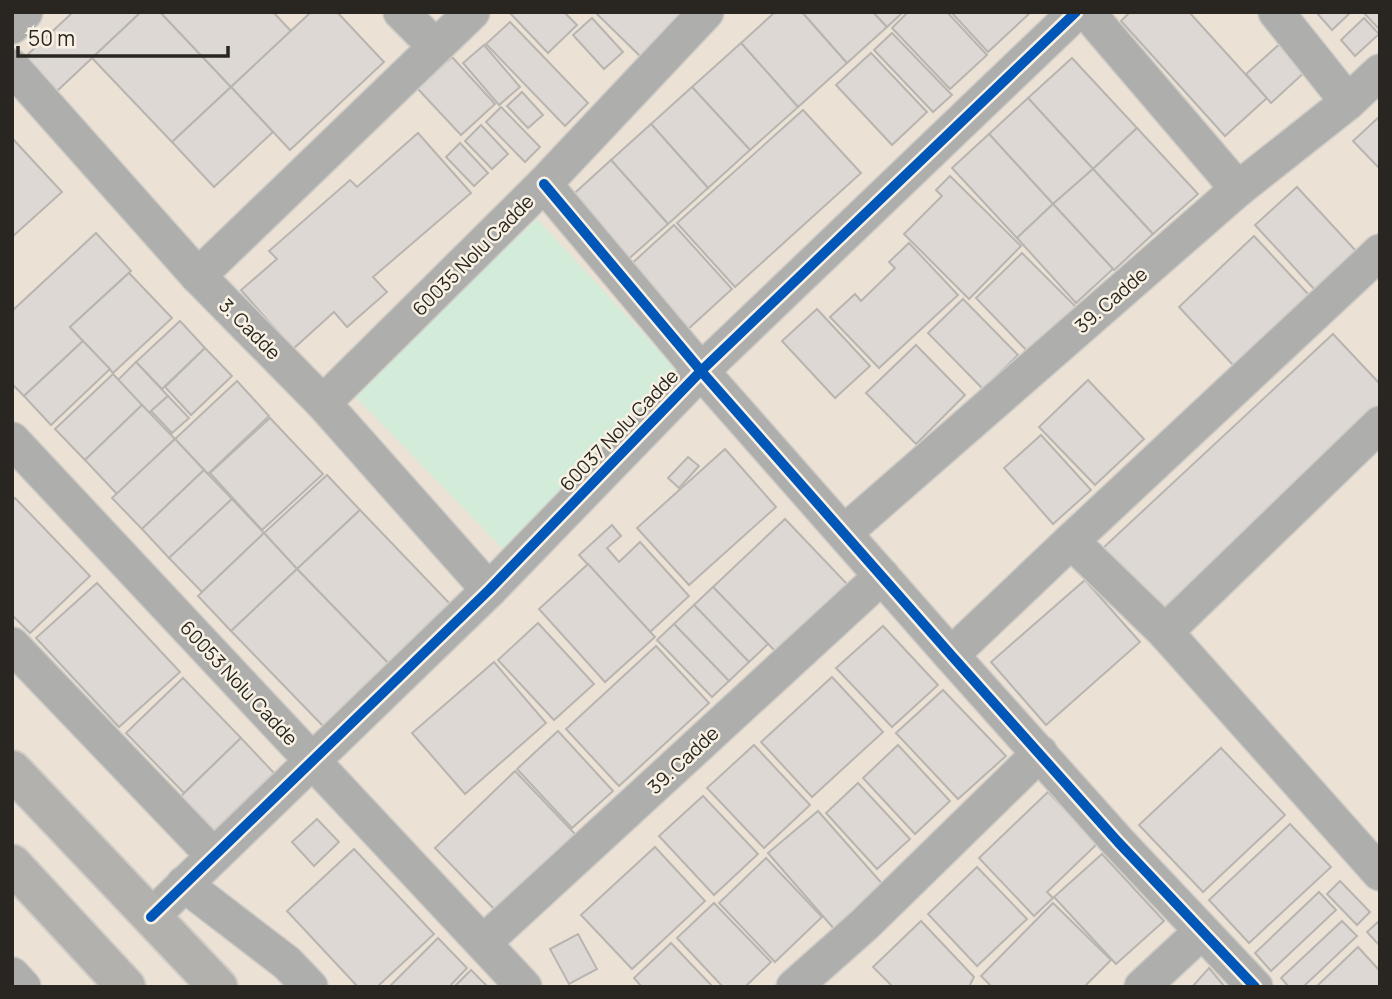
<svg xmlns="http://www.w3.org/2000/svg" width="1392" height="999" viewBox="0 0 1392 999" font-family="Manrope,sans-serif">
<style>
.built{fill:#ebe2d5}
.green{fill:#d3ecda}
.building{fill:#ddd8d4;stroke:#b8b4b0;stroke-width:2}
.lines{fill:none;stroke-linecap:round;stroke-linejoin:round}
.minor-casing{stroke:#cfcbc6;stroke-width:38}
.major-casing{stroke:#cfcbc6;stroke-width:42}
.minor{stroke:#aeafad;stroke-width:35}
.major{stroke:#b3b1ae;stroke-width:38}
.cycleway-casing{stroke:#f9f1e4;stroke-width:15}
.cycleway{stroke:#0057b8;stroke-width:10}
.labels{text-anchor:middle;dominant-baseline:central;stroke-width:5;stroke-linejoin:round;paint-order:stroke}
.street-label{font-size:19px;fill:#292621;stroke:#f9f1e4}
</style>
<rect width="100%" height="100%" fill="#f4f0e9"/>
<rect class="built" x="12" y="12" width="1368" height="975"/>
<polygon class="green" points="537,219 678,371 503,549 352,393"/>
<g class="building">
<polygon points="73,12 141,12 57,91 25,57"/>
<polygon points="141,12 160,12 231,87 172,142 92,58"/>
<polygon points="160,12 273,12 291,31 231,87"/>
<polygon points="311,12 337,12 384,62 290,150 231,87"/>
<polygon points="509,12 564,12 577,25 548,53"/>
<polygon points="595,12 686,12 641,57"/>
<polygon points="775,12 802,12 847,63 798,107 741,43"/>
<polygon points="802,12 873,12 887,27 847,63"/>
<polygon points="873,12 903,12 887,27"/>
<polygon points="908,12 947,12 987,55 950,89 892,28"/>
<polygon points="951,12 1031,12 988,52"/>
<polygon points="1130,12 1189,12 1267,98 1225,136 1121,21"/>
<polygon points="1316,12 1351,12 1332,30"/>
<polygon points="1363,12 1380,12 1380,30"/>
<polygon points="592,18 623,52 604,69 573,35"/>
<polygon points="1364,18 1379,34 1355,56 1341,40"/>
<polygon points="510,22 588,103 565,126 486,44"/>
<polygon points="892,33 952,95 933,112 874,50"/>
<polygon points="1282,42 1307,70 1271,103 1246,74"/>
<polygon points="741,43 798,107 750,150 692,87"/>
<polygon points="484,45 520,87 499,105 463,63"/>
<polygon points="871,53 927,112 892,145 836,85"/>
<polygon points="452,57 495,104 461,135 417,88"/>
<polygon points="1072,58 1137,128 1093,169 1028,98"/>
<polygon points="231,87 273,132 214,187 172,142"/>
<polygon points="692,87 750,150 708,188 651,124"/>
<polygon points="522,92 543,115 528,128 507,106"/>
<polygon points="1028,98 1093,169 1053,204 989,134"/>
<polygon points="501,107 540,147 525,162 486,122"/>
<polygon points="803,110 861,173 735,287 677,223"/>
<polygon points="1380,116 1380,169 1353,141"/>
<polygon points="651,124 708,188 668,224 611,160"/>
<polygon points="481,125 508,154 492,169 465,141"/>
<polygon points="1137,128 1198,194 1153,234 1093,169"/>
<polygon points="418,133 471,193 373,277 387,292 347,327 334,312 293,349 241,290 277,259 269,251 350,180 357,187"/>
<polygon points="989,134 1053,204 1017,238 952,168"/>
<polygon points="12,138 62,192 12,237"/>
<polygon points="460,143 488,173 474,186 446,157"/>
<polygon points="611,160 668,224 624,263 567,200"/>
<polygon points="1093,169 1153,234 1114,270 1053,204"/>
<polygon points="950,176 1021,246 969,299 904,234 942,196 936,190"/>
<polygon points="1297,187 1357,252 1315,290 1255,225"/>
<polygon points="1053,204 1113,269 1076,303 1017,238"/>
<polygon points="674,225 732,289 686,331 628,267"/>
<polygon points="96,233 131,271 70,327 83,341 24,396 12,384 12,311"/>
<polygon points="1254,236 1309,295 1234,366 1179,307"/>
<polygon points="909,243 958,295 879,368 830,317 855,294 861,301 895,268 889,262"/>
<polygon points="1022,253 1077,308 1030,354 976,298"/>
<polygon points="129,273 172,318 113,373 70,327"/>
<polygon points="963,299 1018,355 983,389 928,333"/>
<polygon points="817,309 870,366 835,398 782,341"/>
<polygon points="180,321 205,348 162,389 136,362"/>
<polygon points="1333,334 1380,384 1380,408 1161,611 1103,548"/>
<polygon points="83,341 110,369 51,425 24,396"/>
<polygon points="916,345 965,395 916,444 866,393"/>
<polygon points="205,348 232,376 191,415 165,387"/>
<polygon points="136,362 168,396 149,413 118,380"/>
<polygon points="113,374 142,405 85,460 55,429"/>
<polygon points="1088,380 1144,439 1095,485 1039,427"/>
<polygon points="237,381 269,416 208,474 175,439"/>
<polygon points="168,396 189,418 172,433 151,411"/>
<polygon points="142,405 175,439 117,494 85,460"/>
<polygon points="270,418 323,474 262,530 210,473"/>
<polygon points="1041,435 1091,490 1053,524 1004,468"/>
<polygon points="175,439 204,470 142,529 112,498"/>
<polygon points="725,449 776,507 689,585 637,528"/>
<polygon points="688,457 699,466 679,488 668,478"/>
<polygon points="204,470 232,499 169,558 142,529"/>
<polygon points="327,475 360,510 297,569 264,533"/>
<polygon points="15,498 90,576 30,633 12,615 12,501"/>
<polygon points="232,499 264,533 202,592 169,558"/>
<polygon points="360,510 452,606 390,665 297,569"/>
<polygon points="785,519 847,584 776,652 713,587"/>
<polygon points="612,525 621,536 607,548 619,562 640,542 689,596 650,632 579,555"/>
<polygon points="264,533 297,569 231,631 198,596"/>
<polygon points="588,564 655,637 605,682 539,609"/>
<polygon points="297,569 390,665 324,727 231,631"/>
<polygon points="1085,580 1140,642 1046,725 991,662"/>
<polygon points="97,583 180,672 119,727 36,638"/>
<polygon points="713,587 768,644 749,662 694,605"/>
<polygon points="694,605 749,662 729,681 674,624"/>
<polygon points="538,623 594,684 554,720 498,660"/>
<polygon points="674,624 729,681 712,697 657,640"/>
<polygon points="883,626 938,685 892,727 836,668"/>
<polygon points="656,646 709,703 619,786 566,729"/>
<polygon points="494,662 546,723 465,794 412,733"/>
<polygon points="832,677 883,732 812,797 761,742"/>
<polygon points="183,678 241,738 184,793 126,733"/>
<polygon points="943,690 1006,756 958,799 896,733"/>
<polygon points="558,731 613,791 572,828 517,769"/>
<polygon points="241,738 274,773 207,838 174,803"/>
<polygon points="754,745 810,805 764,848 707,788"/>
<polygon points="898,745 950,801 915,834 863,778"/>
<polygon points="1221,748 1285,815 1203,892 1139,825"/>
<polygon points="515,771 576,835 496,911 435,848"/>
<polygon points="858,783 910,839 877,869 826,813"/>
<polygon points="1048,792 1098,843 1047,892 1053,898 1034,916 979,858"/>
<polygon points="703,796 758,854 714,895 659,836"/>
<polygon points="818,811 885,887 835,930 768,853"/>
<polygon points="317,819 339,842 314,866 292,842"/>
<polygon points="1290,824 1331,867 1249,943 1209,900"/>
<polygon points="655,847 705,901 632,969 581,915"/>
<polygon points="354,849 434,934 377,987 358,987 287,911"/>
<polygon points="1102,854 1164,921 1116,964 1054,897"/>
<polygon points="766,858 822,917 775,962 719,903"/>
<polygon points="977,867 1027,919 977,966 928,914"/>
<polygon points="1340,881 1370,912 1357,925 1327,894"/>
<polygon points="1319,892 1336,910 1271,971 1255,953"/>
<polygon points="714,903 771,962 745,987 723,987 677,938"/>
<polygon points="1053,903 1111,960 1084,987 992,987 981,976"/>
<polygon points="1380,920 1380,946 1367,932"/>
<polygon points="921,921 974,977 969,987 893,987 873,967"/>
<polygon points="1342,921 1357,936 1303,987 1289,987 1281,978"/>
<polygon points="578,934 597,969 569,984 550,949"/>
<polygon points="438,938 467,968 449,987 389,987"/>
<polygon points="671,943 713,987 642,987 634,978"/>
<polygon points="1358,947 1380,971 1380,987 1316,987"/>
<polygon points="1209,968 1225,987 1192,987"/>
<polygon points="471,970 488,987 454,987"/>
</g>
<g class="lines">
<defs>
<g id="minor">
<polyline points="401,12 435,46"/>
<polyline points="1087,12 1238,189"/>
<polyline points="1276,12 1348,102"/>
<polyline points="12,26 25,12"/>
<polyline points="12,67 198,276 323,403 489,590"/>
<polyline points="544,184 701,371 951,655 1118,842 1255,987"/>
<polyline points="198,276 472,12"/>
<polyline points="323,403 544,184 706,12"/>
<polyline points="12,440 524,987"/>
<polyline points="845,532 1238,189 1348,102 1380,72"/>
<polyline points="1071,541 1380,252"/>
<polyline points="1165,632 1380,424"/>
<polyline points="12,645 213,855"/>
<polyline points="951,655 1071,541 1165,632 1380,873"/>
<polyline points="184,884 287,963 310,987"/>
<polyline points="151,917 489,590 701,371 1076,12"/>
<polyline points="483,943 882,576"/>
<polyline points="12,975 23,987"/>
<polyline points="794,987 865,924 1040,753"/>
<polyline points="1142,987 1201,932"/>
</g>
<g id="major">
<polyline points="12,770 218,987"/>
<polyline points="12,864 126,987"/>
</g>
</defs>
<use href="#minor" class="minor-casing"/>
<use href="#major" class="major-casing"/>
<use href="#minor" class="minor"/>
<use href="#major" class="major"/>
<defs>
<g id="cycleway">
<polyline points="544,184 701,371 951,655 1118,842 1255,987"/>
<polyline points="151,917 489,590 701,371 1076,12"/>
</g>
</defs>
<use href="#cycleway" class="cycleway-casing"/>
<use href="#cycleway" class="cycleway"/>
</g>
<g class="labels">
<g class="street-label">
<text transform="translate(473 255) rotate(-45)">60035 Nolu Cadde</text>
<text transform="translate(1111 300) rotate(-41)">39. Cadde</text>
<text transform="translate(250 329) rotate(45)">3. Cadde</text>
<text transform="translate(619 430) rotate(-46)">60037 Nolu Cadde</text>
<text transform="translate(239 683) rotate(47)">60053 Nolu Cadde</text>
<text transform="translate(683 760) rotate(-43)">39. Cadde</text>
</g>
</g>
<rect width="1392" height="999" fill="none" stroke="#292621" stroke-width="28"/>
<path d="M18 46v10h210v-10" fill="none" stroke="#292621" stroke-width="3.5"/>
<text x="28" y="46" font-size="21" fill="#292621" stroke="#f9f1e4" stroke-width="5" paint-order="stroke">50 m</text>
</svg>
